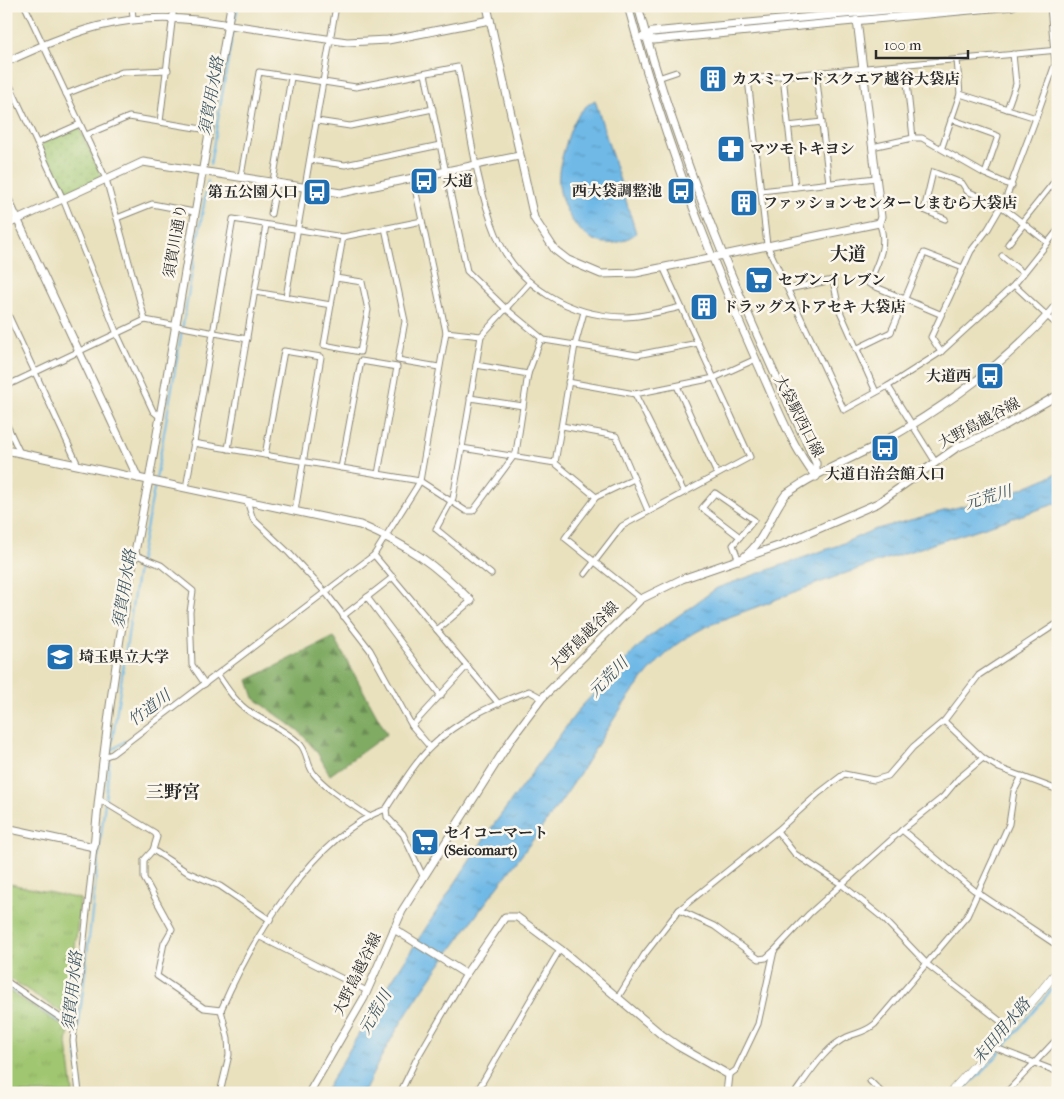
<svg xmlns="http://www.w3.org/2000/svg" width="1064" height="1099" viewBox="0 0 1064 1099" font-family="'IM FELL French Canon','Noto Serif JP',serif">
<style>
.grass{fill:url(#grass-tufts);stroke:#66784e}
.forest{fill:url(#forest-firs);stroke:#566b47}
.park{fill:url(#park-dots);stroke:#66784e}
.water{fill:url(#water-ripples);stroke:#4d7289}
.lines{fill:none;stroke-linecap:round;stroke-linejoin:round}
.stream{stroke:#6fb9e7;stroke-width:2}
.street-casing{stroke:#8a8674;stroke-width:7}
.secondary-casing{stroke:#8a8674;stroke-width:9}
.primary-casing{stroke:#8a8674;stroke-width:9}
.street{stroke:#fff;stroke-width:5}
.secondary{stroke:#fff;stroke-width:7}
.primary{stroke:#fff;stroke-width:8}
.labels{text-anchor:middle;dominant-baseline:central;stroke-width:5;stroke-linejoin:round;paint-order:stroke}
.poi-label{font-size:15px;font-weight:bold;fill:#2b2b2b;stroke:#fbf7ec;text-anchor:start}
.street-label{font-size:15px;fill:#2b2b2b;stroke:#fbf7ec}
.water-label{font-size:16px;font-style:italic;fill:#3f5663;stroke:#fbf7ec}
.quarter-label{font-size:18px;font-weight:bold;fill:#2b2b2b;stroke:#fbf7ec}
</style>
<defs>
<pattern id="grass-tufts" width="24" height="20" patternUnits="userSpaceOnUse" patternTransform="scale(1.25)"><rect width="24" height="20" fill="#a0c671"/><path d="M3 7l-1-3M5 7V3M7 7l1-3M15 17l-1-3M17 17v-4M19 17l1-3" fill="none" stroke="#8aaa62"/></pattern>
<pattern id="forest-firs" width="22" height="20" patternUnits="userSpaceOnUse" patternTransform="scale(1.25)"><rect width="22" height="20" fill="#80ab63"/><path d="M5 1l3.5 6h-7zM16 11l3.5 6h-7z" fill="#698b52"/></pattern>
<pattern id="park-dots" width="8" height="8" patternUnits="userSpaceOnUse" patternTransform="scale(1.25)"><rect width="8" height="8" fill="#a0c671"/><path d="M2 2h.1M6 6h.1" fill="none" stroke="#8aaa62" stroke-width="1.8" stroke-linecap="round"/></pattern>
<pattern id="water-ripples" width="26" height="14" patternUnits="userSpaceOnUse" patternTransform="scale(1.25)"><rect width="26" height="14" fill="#6fb9e7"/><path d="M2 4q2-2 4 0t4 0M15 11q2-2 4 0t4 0" fill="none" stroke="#5b97bb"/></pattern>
</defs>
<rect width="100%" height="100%" fill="#fbf7ec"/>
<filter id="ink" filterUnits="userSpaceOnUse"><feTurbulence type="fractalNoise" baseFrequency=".02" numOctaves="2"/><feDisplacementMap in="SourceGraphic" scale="10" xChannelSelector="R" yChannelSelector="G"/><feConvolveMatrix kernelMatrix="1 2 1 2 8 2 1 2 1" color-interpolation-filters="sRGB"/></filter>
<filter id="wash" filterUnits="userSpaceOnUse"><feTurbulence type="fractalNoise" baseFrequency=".0096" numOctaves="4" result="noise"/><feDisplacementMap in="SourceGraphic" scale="20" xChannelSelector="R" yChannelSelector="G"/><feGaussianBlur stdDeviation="1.12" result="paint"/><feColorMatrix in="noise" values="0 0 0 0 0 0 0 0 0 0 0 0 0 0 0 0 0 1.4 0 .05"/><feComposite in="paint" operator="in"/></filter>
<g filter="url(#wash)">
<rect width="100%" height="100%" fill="#e9e1be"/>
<g class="grass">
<polygon points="6,883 80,899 68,1016 6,976"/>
<polygon points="6,989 69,1030 67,1043 73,1093 10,1093 6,1089"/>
</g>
<polygon class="forest" points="334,637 387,734 330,775 317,752 299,731 254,698 248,680"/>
<polygon class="park" points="78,126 102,177 64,195 40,144"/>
<g class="water">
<path d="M595,100L636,233C598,263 563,222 559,185C557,169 563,155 567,140C573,122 578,110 595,100Z"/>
<path d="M1058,473V503C961,536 862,564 767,603C744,612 708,623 688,637C631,674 597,753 557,807C518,861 476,914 437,969C409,1009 383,1048 364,1093H324L377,1003L489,831L580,708L646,639L717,588L839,545L873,530L1011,493Z"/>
</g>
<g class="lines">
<g class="stream">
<polyline points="235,21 238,6"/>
<polyline points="210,165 233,32"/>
<polyline points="156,479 208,181"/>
<polyline points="111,751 125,741"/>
<polyline points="6,986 22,996"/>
<polyline points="24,998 67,1026"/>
<polyline points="1003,1048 1058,982"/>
<polyline points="82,1093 77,1052 78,1032 111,751 137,574 155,484"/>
<polyline points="959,1093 985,1070 1000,1052"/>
</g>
</g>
</g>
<g filter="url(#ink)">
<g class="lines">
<defs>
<g id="street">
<polyline points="25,6 106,179 145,320"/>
<polyline points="132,6 133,18"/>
<polyline points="1058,50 748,79 767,245 844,410 888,386 941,352 1014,285 1058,230"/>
<polyline points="816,73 829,183"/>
<polyline points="425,74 467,271 505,308 544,340 637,355 698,343"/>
<polyline points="783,76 795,187"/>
<polyline points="6,77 63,199 117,334 153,411 159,416"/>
<polyline points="658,78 676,72"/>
<polyline points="66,94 122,72 168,70"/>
<polyline points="960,94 1036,118"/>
<polyline points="1007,109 1016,84 1013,54"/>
<polyline points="951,119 998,136 985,174"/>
<polyline points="317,121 350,126 433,109"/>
<polyline points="160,122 174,6"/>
<polyline points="788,126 822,122"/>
<polyline points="86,135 129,117 208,130"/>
<polyline points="913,138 922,138 985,174 1012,186"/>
<polyline points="37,143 80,124"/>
<polyline points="872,147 913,138 905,64"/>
<polyline points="942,147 960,94 957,60"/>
<polyline points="310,160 345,165 440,145"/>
<path d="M241,176L259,72L356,87L458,67C468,119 476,186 496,234C516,286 571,317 625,317C644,317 663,311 681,307"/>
<polyline points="273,181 291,78"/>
<polyline points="761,191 876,178"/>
<polyline points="271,214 277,182"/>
<polyline points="117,218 152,204 194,212"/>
<polyline points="945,219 924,210 933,172 962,183 967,191 1001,206 1047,242"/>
<polyline points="1022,222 1054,182 1058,170"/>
<path d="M879,223C889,244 877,263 869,284L940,314"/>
<polyline points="385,228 405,321 398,360 439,367"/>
<polyline points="1008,244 1024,224"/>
<polyline points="1002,256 1023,273"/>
<polyline points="336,278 362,282 368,310 360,352 324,345 343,237"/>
<polyline points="530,282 481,336 462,448 555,463 575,345 584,312"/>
<polyline points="1014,285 1058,326"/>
<polyline points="788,289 833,280 839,309 876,392"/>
<polyline points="255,292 331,305"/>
<polyline points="286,297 336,6"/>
<polyline points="6,310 78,465"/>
<polyline points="446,332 481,336"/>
<polyline points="856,349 891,332 924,253 963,268"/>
<polyline points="941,352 931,337 971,251 988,229 1006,198 1036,118 1055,64 1050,6"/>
<polyline points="476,365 528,374"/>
<polyline points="568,382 635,394 714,378 756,359"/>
<polyline points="6,386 145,320 247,339"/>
<polyline points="677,386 717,474"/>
<polyline points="888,386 936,463"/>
<polyline points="635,394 684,492"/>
<polyline points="470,398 523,406"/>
<polyline points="6,423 20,453"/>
<polyline points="562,426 616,436 648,511"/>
<polyline points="193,443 420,481 466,511 473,511 516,453 528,374 541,339"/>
<polyline points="462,448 453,498 436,529 491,574"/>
<polyline points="228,449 266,225"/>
<polyline points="265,455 284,351 321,357 295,511"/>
<polyline points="555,463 596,497"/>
<polyline points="341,468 361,361 397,367 378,474"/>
<polyline points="634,479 596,497 565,538 641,599"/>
<polyline points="186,488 233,219 343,237 422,221"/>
<polyline points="247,501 253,519 289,553 326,593 370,650 412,726 430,747"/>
<polyline points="134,554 161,565 193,591 190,612 192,665 205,684"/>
<polyline points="374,555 499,704"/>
<polyline points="739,561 733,545 754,520 715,493 702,508 740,537"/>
<polyline points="585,574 622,526 750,457 664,269"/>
<polyline points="367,597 441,696"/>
<polyline points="343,616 393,577"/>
<polyline points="437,630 471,601"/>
<path d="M218,675C227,688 236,703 250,712C267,723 284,729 299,743C308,751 306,764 314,774C328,791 350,803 368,816"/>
<polyline points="944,721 983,758 999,768 1058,790"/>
<polyline points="412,726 467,666"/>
<polyline points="103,757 112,754 374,555 416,488 420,481 446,332 413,179"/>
<polyline points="99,799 155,833 157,837 153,850 187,872 220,886 270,920"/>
<polyline points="902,830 974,890 1058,946"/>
<polyline points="777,831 795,854 841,884 883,918 928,965 1008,1027"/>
<path d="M153,850L144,860V878L172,929L164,943L157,976L204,1008L221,1010C250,943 314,834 386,809"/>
<path d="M423,876L403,834L387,817L386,809C400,788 413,764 432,746C458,720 494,704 529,691L542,698"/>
<polyline points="679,910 714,926 759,959 766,958 774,951"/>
<polyline points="260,937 367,991"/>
<polyline points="6,981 74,1027"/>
<polyline points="617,999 644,955 679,910 777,831 819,793 844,774 874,780 888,776 913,747 944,721 979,675 1058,623"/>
<polyline points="991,1046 1058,1072"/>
<polyline points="729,1075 736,1070 758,1024 774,951 809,914 902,830 943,797 958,779 983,758"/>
<polyline points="870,1081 882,1093"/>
<polyline points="79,1093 73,1041 94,847"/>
<polyline points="220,1093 229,1055 228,1038 221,1010"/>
<polyline points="400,1093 416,1060 466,974"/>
<polyline points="476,1093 560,949"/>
<path d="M795,1093C809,1074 825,1047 847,1037C858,1032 864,1033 875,1024L967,916L1009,824L1014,791L1022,776"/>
<polyline points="1006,1093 1058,1038"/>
</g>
<g id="secondary">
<polyline points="487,6 534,218 555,250 568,260 601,274 636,273 879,223 881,217 857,20"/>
<path d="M628,6C661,128 705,247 757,362C774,399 791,446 816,477"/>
<path d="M638,6C680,165 746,315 816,463V476"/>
<polyline points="643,37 654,40 1013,6"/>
<polyline points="646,37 652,32 930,6"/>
<path d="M6,62C74,31 120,12 196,20L347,42L388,40L490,20"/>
<polyline points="6,195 138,478"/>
<polyline points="6,225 143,162 341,193 519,156"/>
<path d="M6,450L360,525C409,546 434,563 471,601"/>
<path d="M745,556C764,542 771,513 786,494C815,473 851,459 883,442C948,405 1010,361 1058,303"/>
<path d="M6,828L94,847C105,724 124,601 149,480L231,6"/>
<polyline points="394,929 466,974 505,917 517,917 560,949 662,1035 678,1046 729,1075 727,1093"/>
<polyline points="309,1093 364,998 402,911 512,738 542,698 641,599 682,579 781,545 878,503 956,448 1004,426 1058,395"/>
</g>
<polyline id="primary" points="950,1093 1037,996 1058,970"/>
</defs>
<use href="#street" class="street-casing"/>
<use href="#secondary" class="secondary-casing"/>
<use href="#primary" class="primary-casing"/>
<use href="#street" class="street"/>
<use href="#secondary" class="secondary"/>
<use href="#primary" class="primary"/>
</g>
</g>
<defs>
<symbol id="building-square" viewBox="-11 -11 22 22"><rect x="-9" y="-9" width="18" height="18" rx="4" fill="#1f6fb2" stroke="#fbf7ec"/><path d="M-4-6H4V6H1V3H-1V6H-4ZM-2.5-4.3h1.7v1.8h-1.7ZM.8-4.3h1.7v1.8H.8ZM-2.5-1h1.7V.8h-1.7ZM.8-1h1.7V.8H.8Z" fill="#fff"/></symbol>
<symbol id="pharmacy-square" viewBox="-11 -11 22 22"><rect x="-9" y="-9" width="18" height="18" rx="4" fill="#1f6fb2" stroke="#fbf7ec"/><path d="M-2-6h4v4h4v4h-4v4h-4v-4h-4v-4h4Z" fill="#fff"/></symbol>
<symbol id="bus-square" viewBox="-11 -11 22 22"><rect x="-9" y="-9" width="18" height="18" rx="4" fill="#1f6fb2" stroke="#fbf7ec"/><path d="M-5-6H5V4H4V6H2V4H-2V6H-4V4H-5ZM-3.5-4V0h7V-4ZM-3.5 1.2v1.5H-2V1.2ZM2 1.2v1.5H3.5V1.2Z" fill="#fff"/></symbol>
<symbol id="supermarket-square" viewBox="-11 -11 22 22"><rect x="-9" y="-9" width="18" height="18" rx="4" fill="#1f6fb2" stroke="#fbf7ec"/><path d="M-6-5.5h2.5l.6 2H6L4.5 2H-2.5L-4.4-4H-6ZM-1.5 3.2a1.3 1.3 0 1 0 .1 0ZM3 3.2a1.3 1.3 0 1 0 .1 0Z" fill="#fff"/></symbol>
<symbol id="university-square" viewBox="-11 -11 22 22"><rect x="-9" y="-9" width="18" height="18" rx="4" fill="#1f6fb2" stroke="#fbf7ec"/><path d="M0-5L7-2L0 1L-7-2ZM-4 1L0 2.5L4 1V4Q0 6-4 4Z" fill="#fff"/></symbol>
</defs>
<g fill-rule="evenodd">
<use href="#building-square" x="697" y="63" width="32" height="32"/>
<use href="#pharmacy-square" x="715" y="133" width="32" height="32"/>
<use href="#bus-square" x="408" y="165" width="32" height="32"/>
<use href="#bus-square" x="665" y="175" width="32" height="32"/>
<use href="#bus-square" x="301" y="176" width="32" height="32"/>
<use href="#building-square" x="728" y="187" width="32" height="32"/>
<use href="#supermarket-square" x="743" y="264" width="32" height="32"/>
<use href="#building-square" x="688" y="291" width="32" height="32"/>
<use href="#bus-square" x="974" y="360" width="32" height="32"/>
<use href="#bus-square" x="869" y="432" width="32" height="32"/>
<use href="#university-square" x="44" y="641" width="32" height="32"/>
<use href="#supermarket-square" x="409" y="826" width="32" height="32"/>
</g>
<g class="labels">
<g class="poi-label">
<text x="732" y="79">カスミ フードスクエア越谷大袋店</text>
<text x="750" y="149">マツモトキヨシ</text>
<text x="443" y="181">大道</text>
<text x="662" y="191" text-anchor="end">西大袋調整池</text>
<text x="298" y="192" text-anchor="end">第五公園入口</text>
<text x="763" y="203">ファッションセンターしまむら大袋店</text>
<text x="778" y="280">セブン-イレブン</text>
<text x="723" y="307">ドラッグストアセキ 大袋店</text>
<text x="971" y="376" text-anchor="end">大道西</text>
<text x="885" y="474" text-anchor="middle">大道自治会館入口</text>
<text x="79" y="657">埼玉県立大学</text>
<text x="444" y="833">セイコーマート<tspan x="444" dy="17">(Seicomart)</tspan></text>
</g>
<g class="street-label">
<text transform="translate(175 241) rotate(-80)">須賀川通り</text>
<text transform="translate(799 416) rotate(63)">大袋駅西口線</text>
<text transform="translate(979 423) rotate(-28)">大野島越谷線</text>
<text transform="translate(584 636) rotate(-45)">大野島越谷線</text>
<text transform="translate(357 974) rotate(-64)">大野島越谷線</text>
</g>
<g class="water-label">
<text transform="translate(211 96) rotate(-80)">須賀用水路</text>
<text transform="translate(988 497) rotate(-16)">元荒川</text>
<text transform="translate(124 589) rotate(-81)">須賀用水路</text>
<text transform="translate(608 677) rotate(-45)">元荒川</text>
<text transform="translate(149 708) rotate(-37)">竹道川</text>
<text transform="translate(72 991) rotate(-84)">須賀用水路</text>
<text transform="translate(375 1012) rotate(-60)">元荒川</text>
<text transform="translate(1001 1031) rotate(-50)">末田用水路</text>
</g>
<g class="quarter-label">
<text x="848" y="254">大道</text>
<text x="173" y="792">三野宮</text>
</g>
</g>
<rect width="1064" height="1099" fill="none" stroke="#fbf7ec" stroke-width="25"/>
<path d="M876 50v8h92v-8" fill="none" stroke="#2b2b2b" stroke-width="2.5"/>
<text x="884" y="50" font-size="15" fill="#2b2b2b" stroke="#fbf7ec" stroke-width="4" paint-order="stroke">100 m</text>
</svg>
